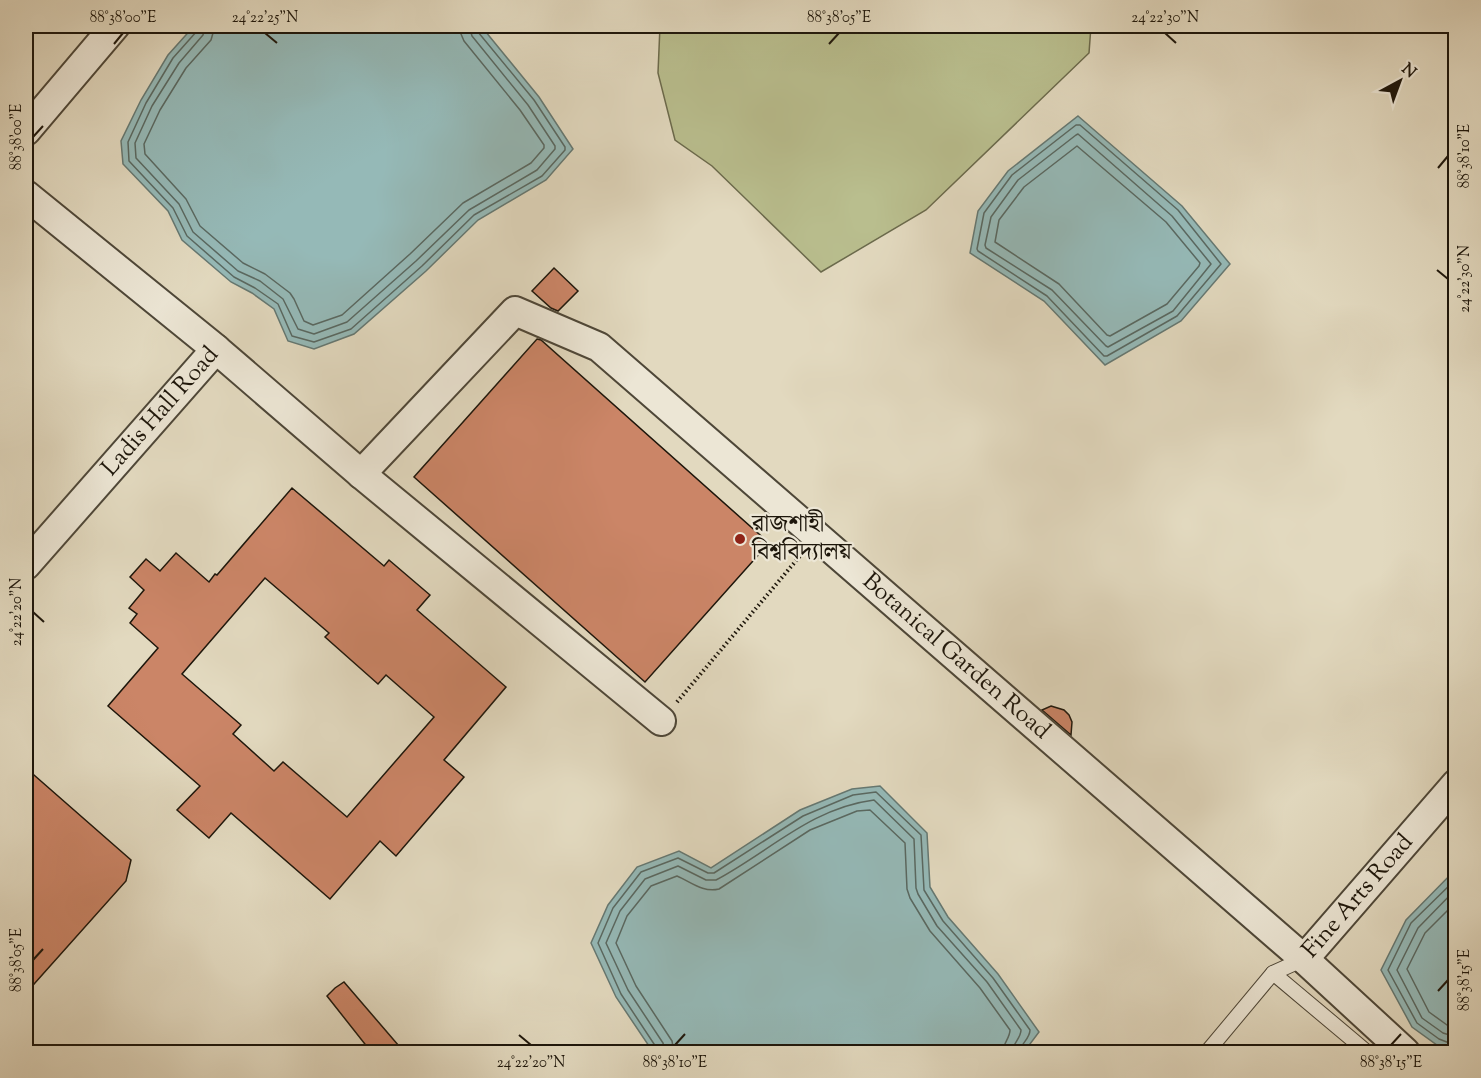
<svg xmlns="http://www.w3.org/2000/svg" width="1481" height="1078" viewBox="0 0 1481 1078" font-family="'Sorts Mill Goudy','Noto Serif Bengali',serif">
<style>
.green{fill:#b9be8e;stroke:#6b6a4c;stroke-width:1.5}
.water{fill:#95b9b7;stroke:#657872;stroke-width:1.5}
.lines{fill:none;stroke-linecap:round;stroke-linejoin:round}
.shore{stroke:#596861;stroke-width:1.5}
.building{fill:#cb8567;stroke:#1d160b;stroke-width:1.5;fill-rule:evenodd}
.service-casing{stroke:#4e4738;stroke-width:16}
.minor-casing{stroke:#4e4738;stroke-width:32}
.path{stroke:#1d160b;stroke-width:4;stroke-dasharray:1.5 3;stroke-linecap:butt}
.service{stroke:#ece6d5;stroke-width:14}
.minor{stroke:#ece6d5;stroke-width:28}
.ticks{fill:none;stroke:#1d160b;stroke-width:2}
.poi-dot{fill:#8f2418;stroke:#ece6d5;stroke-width:2}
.labels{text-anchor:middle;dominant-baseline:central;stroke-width:4.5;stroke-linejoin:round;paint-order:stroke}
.street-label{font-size:24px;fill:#1d160b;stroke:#ece6d5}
.poi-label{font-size:24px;fill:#1d160b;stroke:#ece6d5;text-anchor:start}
.neatline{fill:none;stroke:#1d160b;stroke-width:2}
.ticks-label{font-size:15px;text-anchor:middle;fill:#1d160b}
</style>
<rect width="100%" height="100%" fill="#e2d9bf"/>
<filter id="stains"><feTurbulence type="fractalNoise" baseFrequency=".00333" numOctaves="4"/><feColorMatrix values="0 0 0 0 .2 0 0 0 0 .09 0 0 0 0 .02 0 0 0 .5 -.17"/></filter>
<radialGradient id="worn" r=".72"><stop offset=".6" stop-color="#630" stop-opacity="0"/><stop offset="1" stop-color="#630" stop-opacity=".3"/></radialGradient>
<polygon class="green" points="660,26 1091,26 1089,53 926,210 821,272 712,166 675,140 658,73"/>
<g class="water">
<polygon points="194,26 481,26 539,97 573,149 546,180 478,220 426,271 354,334 314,349 288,341 274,309 252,293 231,282 182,240 168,211 123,164 121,141 141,100 168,55"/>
<polygon points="1078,116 1182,206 1230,264 1181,321 1105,365 1044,301 970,253 978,211 1008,171"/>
<polygon points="880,786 927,833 930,887 948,917 998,974 1039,1032 1024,1052 653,1052 616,997 591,943 608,905 637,867 679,851 711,868 800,810 852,789"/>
<polygon points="1455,870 1455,1052 1437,1045 1412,1027 1381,970 1406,920"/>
</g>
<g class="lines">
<g class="shore">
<polyline points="198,26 197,31 173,58 146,103 128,142 129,161 173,208 187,236 234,277 255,288 278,304 292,336 314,342 351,329 422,266 474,215 542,176 565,150 565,147 534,100 478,32 477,26"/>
<polyline points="205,26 203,35 179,63 152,106 135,143 136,158 179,204 193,232 238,271 260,281 283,299 298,329 314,334 347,322 416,261 469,210 537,170 555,149 555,146 528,105 472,36 469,26"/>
<polyline points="214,26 213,33 211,40 186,68 160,110 144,144 145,154 186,199 200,226 243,263 265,274 290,293 294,299 304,321 313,325 342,315 410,254 463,203 531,163 544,148 544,145 520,110 464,41 461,34 460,26"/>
<polygon points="1076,125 1080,125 1178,210 1221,264 1177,316 1107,356 1104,356 1047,296 978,251 977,249 984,213 1012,175"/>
<polygon points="1078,134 1172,216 1211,264 1173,311 1108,347 1106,346 1052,290 986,248 985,245 991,217 1018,180 1076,135"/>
<polygon points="1077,146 1166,222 1200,263 1199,266 1167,304 1110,336 1107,335 1059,284 995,242 999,220 1024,187"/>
<polyline points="1456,879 1411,923 1388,970 1417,1023 1439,1039 1452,1044 1456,1047"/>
<polyline points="1456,889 1418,928 1397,970 1422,1018 1443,1033 1456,1037"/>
<polyline points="1456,902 1425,933 1407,969 1429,1012 1447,1025 1456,1028"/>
<path d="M657,1052L656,1047L621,994L598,943L613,908L641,872L678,858L708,873H714L803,816L853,795L876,792L921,835L924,890L943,921L993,978L1030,1030C1030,1039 1020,1044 1020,1052"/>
<path d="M665,1052L663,1043L628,990L606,943L620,911L645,879L678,866L706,880H716C769,852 811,808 874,800L914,839L916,888L918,894L937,926L987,982L1021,1030C1021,1038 1013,1043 1012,1052"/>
<path d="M674,1052L672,1041L636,986L616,943L627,916L651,886L677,876C691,882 703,893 719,889L810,830L857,811L870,810L905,843L907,889L910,898L930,931L980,988L1010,1030C1010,1038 1003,1043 1003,1052"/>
</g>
</g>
<g class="building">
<polygon points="554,268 578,291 558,311 551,308 532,291"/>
<polygon points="537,339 541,340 769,543 645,682 414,477"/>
<path d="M292,488L384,566L389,560L430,595L417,610L506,687L444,760L464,777L396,856L380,841L330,899L231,813L209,838L177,810L200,786L108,706L158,648L130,623L137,614L129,608L144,590L130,577L146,559L160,571L176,553L209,582L215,574L217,575ZM265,578L329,633L325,637L378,684L386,675L434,717L347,817L283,762L274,771L233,734L241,725L182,674Z"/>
<polygon points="1051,706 1064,710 1069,715 1072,722 1071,735 1042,710"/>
<polygon points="26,768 131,860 126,881 26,993"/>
<polygon points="344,982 405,1053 372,1053 327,996 335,988"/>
</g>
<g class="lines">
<defs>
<g id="service">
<polyline points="1273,973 1304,959"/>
<polyline points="1207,1052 1273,973 1367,1052"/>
</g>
<g id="minor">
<polyline points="26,131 115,26"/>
<polyline points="26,195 216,349"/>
<path id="s1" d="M361,474L515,311L599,347L1304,959"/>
<path id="s2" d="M26,565L216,349L361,474L661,721"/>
<path id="s3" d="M1405,1052L1304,959L1456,784"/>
</g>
</defs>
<use href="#service" class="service-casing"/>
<use href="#minor" class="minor-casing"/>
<polyline class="path" points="677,702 800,556"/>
<use href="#service" class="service"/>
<use href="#minor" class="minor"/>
</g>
<path class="ticks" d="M265,33L277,43M1165,33L1176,43M114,44L123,33M829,44L839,33M33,137L43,126M1438,168L1448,156M1437,270L1448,279M33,612L44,622M33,960L43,949M1438,991L1448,980M519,1035L531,1045M675,1045L685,1034M1391,1045L1401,1034"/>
<circle class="poi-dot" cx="740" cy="539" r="6"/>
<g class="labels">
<g class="street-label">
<text stroke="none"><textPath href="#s2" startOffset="204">Ladis Hall Road</textPath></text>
<text stroke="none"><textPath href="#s1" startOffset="788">Botanical Garden Road</textPath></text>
<text stroke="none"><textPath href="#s3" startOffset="220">Fine Arts Road</textPath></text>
</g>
<g class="poi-label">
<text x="752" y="525">রাজশাহী<tspan x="752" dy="28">বিশ্ববিদ্যালয়</tspan></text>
</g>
</g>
<rect width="1481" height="1078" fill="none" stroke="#e2d9bf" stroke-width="66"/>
<g transform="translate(1400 81) rotate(41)" stroke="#ece6d5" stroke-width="4.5" paint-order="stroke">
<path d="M0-4.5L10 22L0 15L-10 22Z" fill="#1d160b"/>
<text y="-9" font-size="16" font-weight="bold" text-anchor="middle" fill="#1d160b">N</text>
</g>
<rect x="33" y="33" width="1415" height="1012" class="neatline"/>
<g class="ticks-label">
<text x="123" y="22">88°38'00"E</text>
<text x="265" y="22">24°22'25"N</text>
<text x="839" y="22">88°38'05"E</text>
<text x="1165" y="22">24°22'30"N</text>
<text transform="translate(16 137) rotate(-90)" y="5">88°38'00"E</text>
<text transform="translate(1464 156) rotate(-90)" y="5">88°38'10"E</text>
<text transform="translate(1464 279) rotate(-90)" y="5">24°22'30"N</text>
<text transform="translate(16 612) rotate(-90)" y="5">24°22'20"N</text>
<text transform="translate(16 960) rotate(-90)" y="5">88°38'05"E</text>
<text transform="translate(1464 980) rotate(-90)" y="5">88°38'15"E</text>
<text x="531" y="1067">24°22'20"N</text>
<text x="675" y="1067">88°38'10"E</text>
<text x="1391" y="1067">88°38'15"E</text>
</g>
<rect width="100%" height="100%" filter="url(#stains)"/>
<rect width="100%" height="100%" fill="url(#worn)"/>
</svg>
